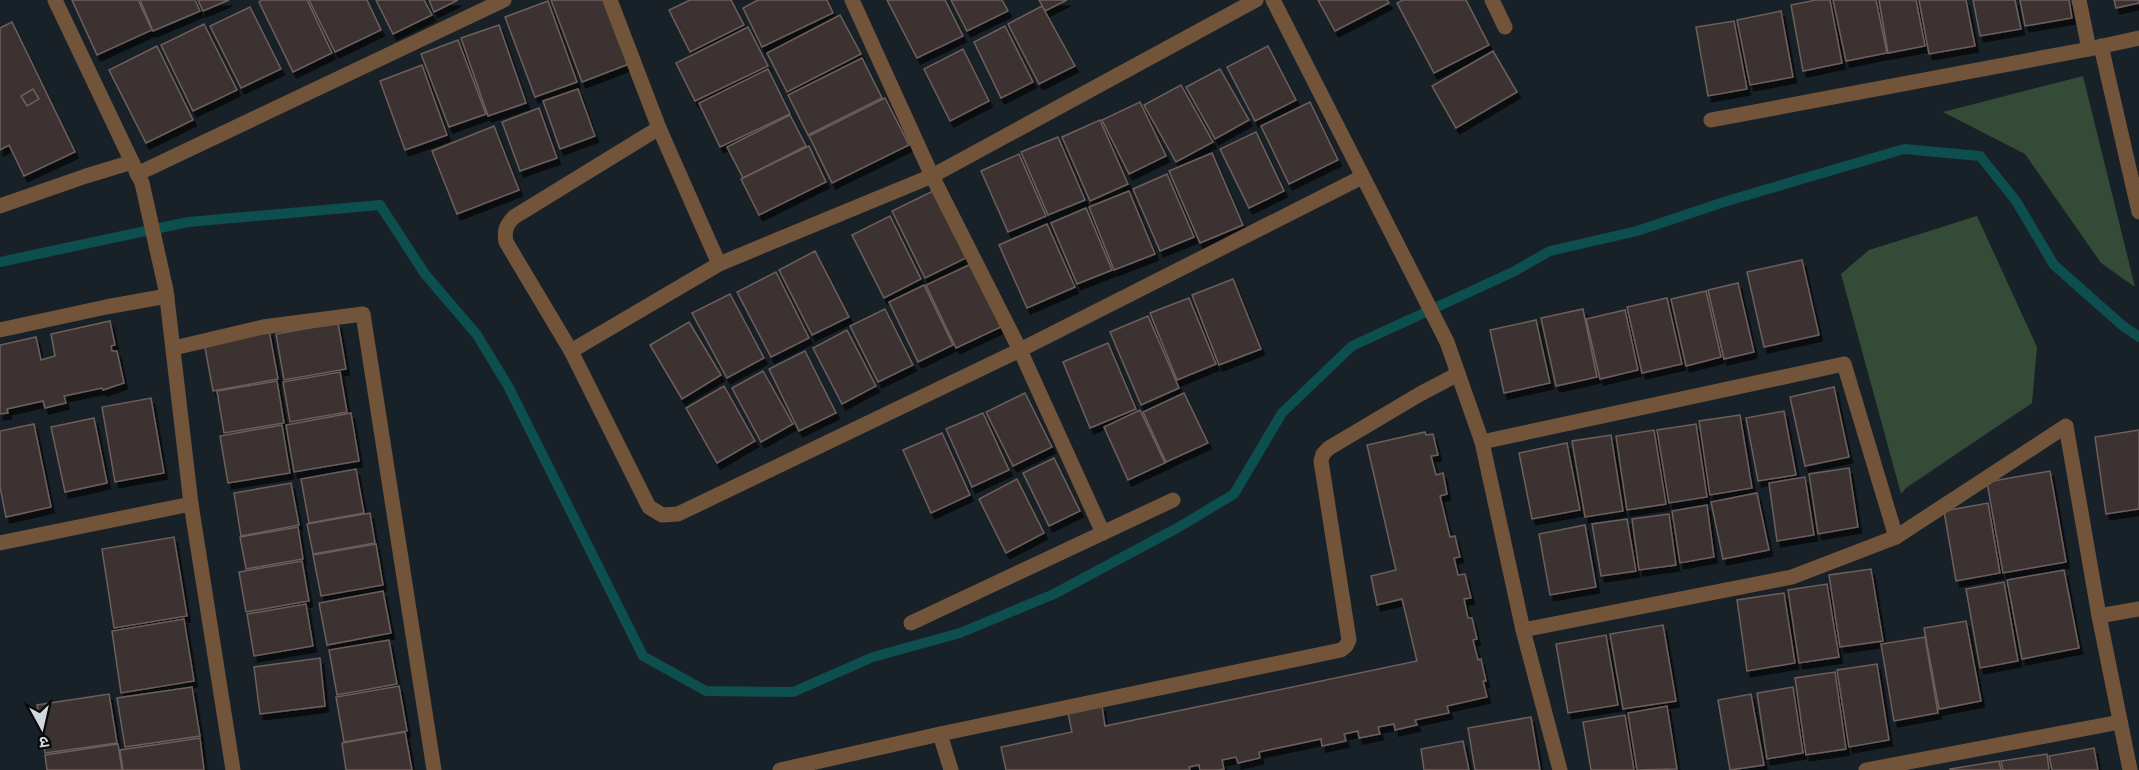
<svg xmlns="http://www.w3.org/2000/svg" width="2139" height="770" viewBox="0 0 2139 770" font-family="'IBM Plex Sans','Noto Sans Devanagari',sans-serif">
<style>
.green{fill:#344b37}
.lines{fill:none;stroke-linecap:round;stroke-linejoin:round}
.stream{stroke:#0d4e4e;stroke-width:10}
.building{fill:#3e3230;stroke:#6c5f5c;stroke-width:1.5;filter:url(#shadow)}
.minor{stroke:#72543b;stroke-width:15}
</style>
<defs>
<filter id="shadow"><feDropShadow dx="3.5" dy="6" stdDeviation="0" flood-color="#0009"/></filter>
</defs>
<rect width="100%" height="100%" fill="#192128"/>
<g class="green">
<polygon points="2083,76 2135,287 2101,263 2025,154 1943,112"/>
<polygon points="1977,216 2037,347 2032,403 1906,488 1901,494 1841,274 1869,250"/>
</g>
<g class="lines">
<polyline class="stream" points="0,262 188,222 380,205 425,274 477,335 508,386 643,656 706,691 793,692 873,657 960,633 1054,594 1179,527 1234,494 1282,413 1352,346 1513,272 1550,251 1637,231 1727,201 1904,149 1980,156 2016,201 2054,265 2123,326 2139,337"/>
</g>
<g class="building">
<polygon points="72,0 138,0 152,30 97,55"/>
<polygon points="140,0 195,0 200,11 153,31"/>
<polygon points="198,0 229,0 203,11"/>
<polygon points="262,0 307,0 332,53 293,72 259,2"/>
<polygon points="309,0 367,0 381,30 335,52"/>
<polygon points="376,0 424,0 432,15 393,34"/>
<polygon points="429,0 458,0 434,12"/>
<polygon points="551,0 605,0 629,64 582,82"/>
<polygon points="690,0 731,0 744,25 690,52 669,10"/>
<polygon points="758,0 827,0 833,13 762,47 743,8"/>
<polygon points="887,0 945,0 963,36 917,58"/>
<polygon points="951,0 1002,0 1008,11 967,31"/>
<polygon points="1039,0 1067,0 1045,11"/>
<polygon points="1318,0 1387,0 1389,3 1335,31"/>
<polygon points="1403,0 1466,0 1489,45 1434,73 1397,3"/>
<polygon points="1816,0 1830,0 1842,63 1803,71 1791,5"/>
<polygon points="1833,0 1876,0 1887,53 1846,61"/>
<polygon points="1879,0 1916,0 1925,46 1888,53"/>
<polygon points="1919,0 1966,0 1975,46 1929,54"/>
<polygon points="1973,0 2015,0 2021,29 1980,36"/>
<polygon points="2020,0 2069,0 2072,18 2025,26"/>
<polygon points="2114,0 2139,0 2139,3 2116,8"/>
<polygon points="548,1 577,82 535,97 505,17"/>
<polygon points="1042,6 1075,66 1039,84 1008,24"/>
<polygon points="250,7 281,69 241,88 210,26"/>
<polygon points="1781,11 1793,77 1750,85 1737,20"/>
<polygon points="840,15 861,54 787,92 767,53"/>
<polygon points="1734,21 1747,89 1708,96 1696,27"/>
<polygon points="12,22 75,152 24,176 9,145 0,150 0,28"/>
<polygon points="204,24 237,90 193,111 161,45"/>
<polygon points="499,25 526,103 488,116 461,38"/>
<polygon points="1005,26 1033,82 1001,98 974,42"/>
<polygon points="748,27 768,66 695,101 676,63"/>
<polygon points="458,40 486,114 449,127 421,54"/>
<polygon points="157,46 193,120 146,143 109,70"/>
<polygon points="1268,46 1296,100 1255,121 1227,67"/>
<polygon points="963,49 989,101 950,121 924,69"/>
<polygon points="1493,51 1517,92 1456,128 1432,86"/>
<polygon points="862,58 882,98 808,135 788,95"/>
<polygon points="422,65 447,135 405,150 380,81"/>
<polygon points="768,69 790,114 720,147 699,103"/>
<polygon points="1220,69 1249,120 1215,139 1186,87"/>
<polygon points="1181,85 1213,142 1176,162 1144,105"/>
<polygon points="33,89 39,99 27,106 21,96"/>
<polygon points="578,89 595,136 560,149 543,101"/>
<polygon points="885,98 909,145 832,183 809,136"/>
<polygon points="1140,102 1166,156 1129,174 1102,120"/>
<polygon points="1310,102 1338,160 1289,184 1261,126"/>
<polygon points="539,108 557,158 520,171 502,122"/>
<polygon points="790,115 806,146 743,178 727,147"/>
<polygon points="1100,120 1128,184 1090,201 1062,137"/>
<polygon points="494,126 519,190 457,214 432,151"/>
<polygon points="1256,132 1284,191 1249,208 1220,149"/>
<polygon points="1058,137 1085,200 1048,215 1021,152"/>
<polygon points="809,146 826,182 759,215 741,179"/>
<polygon points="1212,153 1243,225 1200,243 1169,171"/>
<polygon points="1019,154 1046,216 1008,232 981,171"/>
<polygon points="1167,174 1194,237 1160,251 1133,189"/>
<polygon points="935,190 968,257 925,278 892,211"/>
<polygon points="1129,191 1155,254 1114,270 1089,207"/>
<polygon points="1086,208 1112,270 1077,284 1051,223"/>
<polygon points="890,216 921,279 884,298 852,235"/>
<polygon points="1047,224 1075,287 1027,308 999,245"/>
<polygon points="815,251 849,317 812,335 779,270"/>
<polygon points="1802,260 1819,335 1764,347 1747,272"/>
<polygon points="971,264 1001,327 956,348 926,285"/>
<polygon points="776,272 809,338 771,357 737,292"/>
<polygon points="1233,279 1261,349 1219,365 1192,295"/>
<polygon points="1738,283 1754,352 1724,359 1708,290"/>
<polygon points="924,285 953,345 918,362 889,302"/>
<polygon points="1706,291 1721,357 1686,366 1671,299"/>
<polygon points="730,294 764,358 727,378 692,313"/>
<polygon points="1189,298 1216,364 1177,380 1150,313"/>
<polygon points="1667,298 1682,364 1642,373 1627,307"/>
<polygon points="885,309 913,365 878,382 850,326"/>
<polygon points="1583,309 1597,377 1556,386 1541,318"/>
<polygon points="1625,310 1638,370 1600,379 1586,319"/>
<polygon points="1148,316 1179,388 1141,405 1110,332"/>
<polygon points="1536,320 1550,383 1504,393 1490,330"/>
<polygon points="110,321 115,345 111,346 112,351 117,351 124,383 103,390 102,388 64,396 66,403 45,408 43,401 7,409 8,413 0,414 0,345 36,337 41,360 55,356 51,334"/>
<polygon points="689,322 721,375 682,399 650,345"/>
<polygon points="338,323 346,369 284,380 276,334"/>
<polygon points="269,330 278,379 213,391 204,342"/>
<polygon points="847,330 876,386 842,404 813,348"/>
<polygon points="1108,343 1136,409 1090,428 1063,362"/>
<polygon points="805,351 836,413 799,431 769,369"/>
<polygon points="763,371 793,424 761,442 732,388"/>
<polygon points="340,372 347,412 290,422 283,382"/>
<polygon points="277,381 284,423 224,433 217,391"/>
<polygon points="724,386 755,441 717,463 686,408"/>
<polygon points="1834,387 1849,457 1805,466 1790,397"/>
<polygon points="1025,393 1052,447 1013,466 986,412"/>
<polygon points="1184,393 1208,443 1166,462 1143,412"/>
<polygon points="151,398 164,473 115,482 102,407"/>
<polygon points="1140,410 1165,463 1128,480 1104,427"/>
<polygon points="1784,411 1796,475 1758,481 1746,418"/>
<polygon points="351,413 359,461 294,472 286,425"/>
<polygon points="983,413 1009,470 972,487 946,429"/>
<polygon points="1740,415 1752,488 1710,495 1699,421"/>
<polygon points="94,418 107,483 65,492 51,427"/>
<polygon points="34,424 51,507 6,517 0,487 0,431"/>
<polygon points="1696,424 1707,497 1669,503 1657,430"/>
<polygon points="282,425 290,473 228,483 220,436"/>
<polygon points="1654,430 1666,504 1627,510 1616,436"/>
<polygon points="2139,430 2139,509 2106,514 2095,437"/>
<polygon points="1425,432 1426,435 1433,434 1438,455 1431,456 1436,475 1443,473 1447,494 1440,496 1450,537 1455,536 1460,557 1454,558 1458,575 1465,574 1471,598 1464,599 1468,618 1472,618 1477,639 1473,640 1478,660 1481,659 1486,681 1483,681 1487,697 1447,706 1449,713 1415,720 1417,725 1395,730 1394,724 1378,727 1380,734 1359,738 1358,731 1344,734 1346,741 1322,746 1321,739 1259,752 1260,758 1238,763 1236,757 1222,760 1224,769 1217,770 1200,770 1199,765 1189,767 1190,770 1006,770 1001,747 1072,732 1068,713 1102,706 1105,726 1417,661 1402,599 1377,605 1371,576 1396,570 1367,445"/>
<polygon points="942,433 970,495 931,513 903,450"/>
<polygon points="1611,435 1623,511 1585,517 1572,441"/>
<polygon points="1567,443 1580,510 1532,519 1519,453"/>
<polygon points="1054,458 1080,511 1049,526 1023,473"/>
<polygon points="1849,468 1858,527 1818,534 1809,474"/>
<polygon points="356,469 364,513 309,523 301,479"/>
<polygon points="2050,471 2066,562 2003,573 1987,482"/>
<polygon points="1805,477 1814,535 1777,541 1769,483"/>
<polygon points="1017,479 1044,533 1006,553 979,499"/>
<polygon points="291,483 299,525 241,536 234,493"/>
<polygon points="1757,493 1769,550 1723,559 1711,502"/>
<polygon points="1988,503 2000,573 1956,581 1944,511"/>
<polygon points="1707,505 1714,557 1680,563 1672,511"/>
<polygon points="370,513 375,543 313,554 307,524"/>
<polygon points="1669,514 1676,565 1639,570 1632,519"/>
<polygon points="1627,519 1636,571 1601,576 1592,524"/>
<polygon points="1585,525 1596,587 1550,595 1539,534"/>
<polygon points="298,527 303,559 246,569 240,537"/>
<polygon points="174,537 187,616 114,628 102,549"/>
<polygon points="376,544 383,585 321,596 313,555"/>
<polygon points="302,561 309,601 246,612 239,572"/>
<polygon points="1871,569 1883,641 1840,647 1829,575"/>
<polygon points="2064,570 2079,648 2022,659 2007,580"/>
<polygon points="2004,582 2018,661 1980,668 1966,589"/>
<polygon points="1827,584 1839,657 1799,663 1788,590"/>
<polygon points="383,591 391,633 327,645 319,603"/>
<polygon points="1784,593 1795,663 1747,671 1737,600"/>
<polygon points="306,604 313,646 254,656 247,614"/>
<polygon points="184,619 194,681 121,693 112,631"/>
<polygon points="1966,621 1981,701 1939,709 1924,628"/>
<polygon points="1663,625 1676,701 1623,709 1610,634"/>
<polygon points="1606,635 1618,705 1568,713 1556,644"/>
<polygon points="1925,637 1938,713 1894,721 1881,644"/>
<polygon points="389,640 397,684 337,695 329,650"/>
<polygon points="320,658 325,706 260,714 254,667"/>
<polygon points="1877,664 1889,740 1849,747 1837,670"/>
<polygon points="1835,672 1846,749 1806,755 1795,678"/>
<polygon points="399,686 407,731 344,742 336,697"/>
<polygon points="192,687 200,736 125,747 117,698"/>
<polygon points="1793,687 1803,753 1767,759 1757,693"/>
<polygon points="109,694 117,743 45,753 37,705"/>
<polygon points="1751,694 1764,765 1730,770 1718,700"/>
<polygon points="1667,706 1677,769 1637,770 1628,713"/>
<polygon points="1625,715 1634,770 1591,770 1583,722"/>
<polygon points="1531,717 1540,770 1475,770 1468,728"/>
<polygon points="405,732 412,770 346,770 342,743"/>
<polygon points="200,738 204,770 123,770 120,750"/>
<polygon points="1463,741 1469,770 1424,770 1421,749"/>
<polygon points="118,744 122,770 47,770 45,755"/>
<polygon points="2094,748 2098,770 2052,770 2049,756"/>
<polygon points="2047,754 2049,770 2003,770 2001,761"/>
<polygon points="1999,761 2001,770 1951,770 1950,769"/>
</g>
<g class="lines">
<g class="minor">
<polyline points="55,0 142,183 166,290 191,504 233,770"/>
<polyline points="610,0 659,128 719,264"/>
<polyline points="852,0 932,176 1020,350 1103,533"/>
<polyline points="1273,0 1447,342 1482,442 1523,630 1560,770"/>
<polyline points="1492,0 1505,27"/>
<polyline points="2079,0 2089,49"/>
<polyline points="2101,46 2139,212"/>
<polyline points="1711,120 2089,49 2139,38"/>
<path d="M659,128L514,217C506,225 504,231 506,242L571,351L649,507L662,515L678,514L1020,350L1362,177"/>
<polyline points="137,174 504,0"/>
<polyline points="0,206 86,176 132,162"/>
<polyline points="0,330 106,307 167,296"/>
<polyline points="174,348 263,327 363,314 434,770"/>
<polyline points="571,351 719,264 932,176 1256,0"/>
<polyline points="1482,442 1844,364 1896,537"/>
<polyline points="0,543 191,504"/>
<polyline points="2099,616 2139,609"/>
<polyline points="911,623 1173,500"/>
<polyline points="1523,630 1792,577 1896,537 2066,426 2099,616 2130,770"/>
<polyline points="940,734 1341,650 1346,646 1349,640 1321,461 1323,454 1329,448 1420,394 1458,374"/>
<polyline points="780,770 940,734 951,770"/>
<polyline points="1866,770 2120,722"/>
</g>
</g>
<g transform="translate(42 728) rotate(172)" stroke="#070a0d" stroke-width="4.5" paint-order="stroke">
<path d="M0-4.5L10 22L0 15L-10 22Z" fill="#d1d7dc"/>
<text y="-9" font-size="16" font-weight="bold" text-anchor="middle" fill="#d1d7dc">उ</text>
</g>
</svg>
